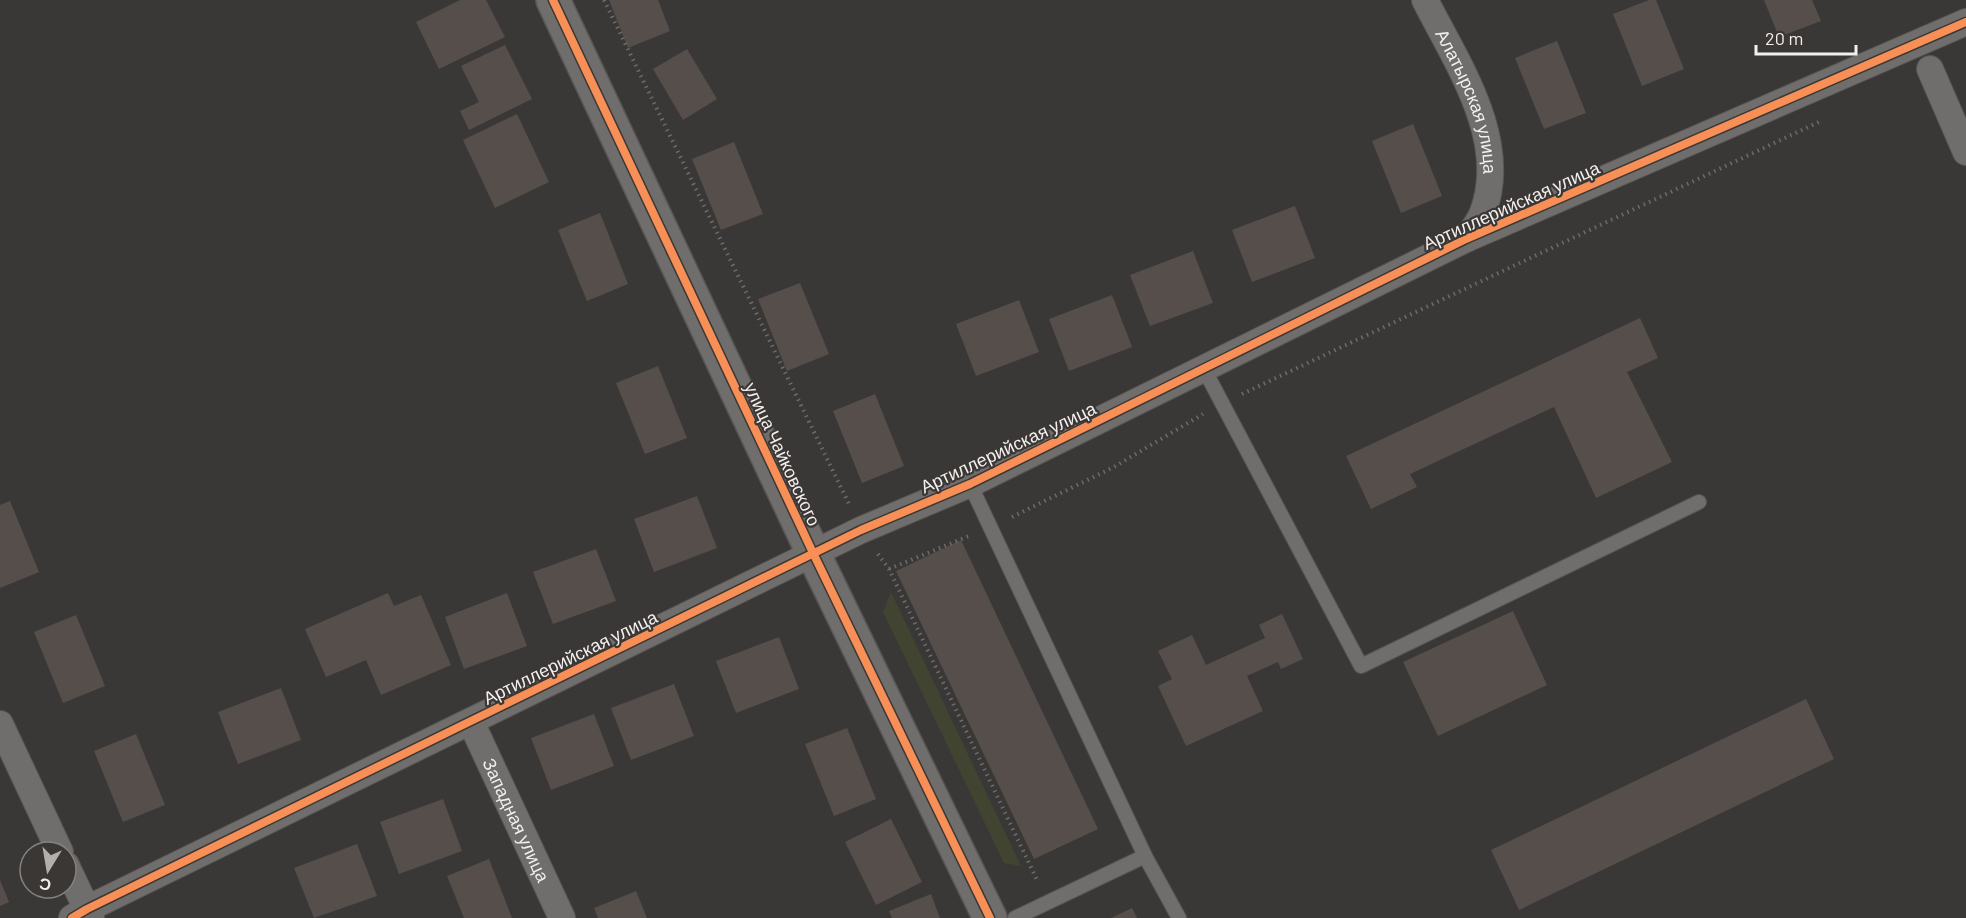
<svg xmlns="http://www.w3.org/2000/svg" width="1966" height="918" viewBox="0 0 1966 918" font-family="Barlow,sans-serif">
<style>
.green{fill:#414431}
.building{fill:#554e4b}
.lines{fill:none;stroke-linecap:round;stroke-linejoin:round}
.lane-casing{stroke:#585554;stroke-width:16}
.street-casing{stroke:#585554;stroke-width:28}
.secondary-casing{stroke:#585554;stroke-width:36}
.path{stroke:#6d6c6b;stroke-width:4;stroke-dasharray:1.5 4.5;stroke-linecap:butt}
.lane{stroke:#706e6c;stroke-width:14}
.street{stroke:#706e6c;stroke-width:26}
.secondary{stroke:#706e6c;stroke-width:33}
.cycleway-casing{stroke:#3b3735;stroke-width:11}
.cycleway{stroke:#f78f57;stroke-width:8}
.labels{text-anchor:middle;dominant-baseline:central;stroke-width:4.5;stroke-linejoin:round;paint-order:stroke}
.street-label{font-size:18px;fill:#f2efee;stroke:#3b3735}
</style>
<rect width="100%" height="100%" fill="#3a3836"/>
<polygon class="green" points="891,592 1021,866 1004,863 883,612"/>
<g class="building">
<polygon points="460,0 486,0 505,37 439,69 416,22"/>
<polygon points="609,0 658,0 670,31 628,48"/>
<polygon points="1649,0 1656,0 1684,69 1642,86 1613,14"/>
<polygon points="1764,0 1812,0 1821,21 1779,37"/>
<polygon points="1557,41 1586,113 1544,129 1515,58"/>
<polygon points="505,45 532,99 469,130 460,111 479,102 461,66"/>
<polygon points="687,49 717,99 683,120 653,69"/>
<polygon points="517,114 549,182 495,208 463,140"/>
<polygon points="1413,124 1442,196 1401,213 1372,141"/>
<polygon points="734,142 763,214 721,230 692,159"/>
<polygon points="1295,206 1315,258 1252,282 1232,230"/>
<polygon points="600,213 628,284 587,301 558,230"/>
<polygon points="1193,251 1213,303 1150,326 1130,275"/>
<polygon points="800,283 829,354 787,371 758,299"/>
<polygon points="1112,295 1132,347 1069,371 1049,319"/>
<polygon points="1019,300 1039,352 976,376 956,324"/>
<polygon points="1640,318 1658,358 1627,372 1672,462 1596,498 1554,407 1410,474 1417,487 1371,509 1346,456"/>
<polygon points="658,366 687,438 645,454 616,383"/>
<polygon points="875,394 904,466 862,483 833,411"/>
<polygon points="697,496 717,548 654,572 634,519"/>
<polygon points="10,501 39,572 0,588 0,505"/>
<polygon points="961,540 1098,829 1034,859 896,571"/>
<polygon points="596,549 616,601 553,624 533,572"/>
<polygon points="388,593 394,606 421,595 451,665 381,695 366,660 326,677 305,629"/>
<polygon points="507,593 527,646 464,669 445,617"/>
<polygon points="1513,611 1547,685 1438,736 1403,662"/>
<polygon points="1282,614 1303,659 1281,669 1278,662 1247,676 1263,711 1186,746 1158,686 1172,679 1158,651 1192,635 1206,665 1265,638 1259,625"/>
<polygon points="76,615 105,686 63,703 34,632"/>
<polygon points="779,637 799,689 736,713 716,661"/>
<polygon points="674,684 694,736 631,760 611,708"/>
<polygon points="281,688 301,740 238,764 218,712"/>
<polygon points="1806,699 1834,759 1519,910 1491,850"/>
<polygon points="594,714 614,766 551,790 531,738"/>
<polygon points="847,728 876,799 834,816 805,744"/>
<polygon points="136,734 165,805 123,822 94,751"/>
<polygon points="443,799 462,851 399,874 380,822"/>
<polygon points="891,819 922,882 876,905 845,842"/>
<polygon points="357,844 377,896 314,918 294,868"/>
<polygon points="489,859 512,918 464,918 447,876"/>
<polygon points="0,880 9,902 0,906"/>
<polygon points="636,891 647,918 598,918 594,908"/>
<polygon points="931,894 940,918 892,918 889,911"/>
<polygon points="1132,908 1137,918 1111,918"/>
</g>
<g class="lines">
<defs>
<g id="lane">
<polyline points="1204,369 1361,666 1699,502"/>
<polyline points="970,484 1145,856"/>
<polyline points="1015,918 1145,856 1179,918"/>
</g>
<g id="street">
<path id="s1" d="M1425,0C1456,62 1510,139 1483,212C1480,221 1472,231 1466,239"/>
<polyline points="1930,69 1966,152"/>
<path id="s2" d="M471,722L562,918"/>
<polyline points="0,724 60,852"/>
<polyline points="66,865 91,918"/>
<polyline points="72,918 87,909 861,530 970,484 1466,239 1966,22"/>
</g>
<polyline id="secondary" points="553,0 814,555 990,918"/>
</defs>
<use href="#lane" class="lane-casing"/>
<use href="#street" class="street-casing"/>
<use href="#secondary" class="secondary-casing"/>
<g class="path">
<polyline points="604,0 849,504"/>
<polyline points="1242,394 1821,121"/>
<polyline points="1012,517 1114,467 1203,414"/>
<polyline points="878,554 889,569 1038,882"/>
<polyline points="889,569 969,536"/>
</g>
<use href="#lane" class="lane"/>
<use href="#street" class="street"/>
<use href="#secondary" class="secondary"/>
<defs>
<g id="cycleway">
<polyline points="553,0 814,555 990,918"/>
<polyline points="72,918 87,909 861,530 970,484 1466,239 1966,22"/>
</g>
</defs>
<use href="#cycleway" class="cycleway-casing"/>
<use href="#cycleway" class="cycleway"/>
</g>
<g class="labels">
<g class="street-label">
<text stroke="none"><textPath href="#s1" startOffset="111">Алатырская улица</textPath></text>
<text transform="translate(1511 205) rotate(-24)">Артиллерийская улица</text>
<text transform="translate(1008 447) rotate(-25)">Артиллерийская улица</text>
<text transform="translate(783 454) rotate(65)">улица Чайковского</text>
<text transform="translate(570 657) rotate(-26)">Артиллерийская улица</text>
<text stroke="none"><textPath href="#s2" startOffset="108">Западная улица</textPath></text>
</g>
</g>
<g transform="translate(48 870) rotate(191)"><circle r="28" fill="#3b3735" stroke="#84817f" stroke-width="1.5"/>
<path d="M0-4.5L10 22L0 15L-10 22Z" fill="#b2afae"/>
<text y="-9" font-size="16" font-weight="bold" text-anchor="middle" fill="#f2efee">С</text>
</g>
<path d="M1756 45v9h100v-9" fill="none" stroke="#f2efee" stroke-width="3"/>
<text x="1765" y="45" font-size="18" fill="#f2efee" stroke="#3b3735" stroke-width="4.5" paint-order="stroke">20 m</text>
</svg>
